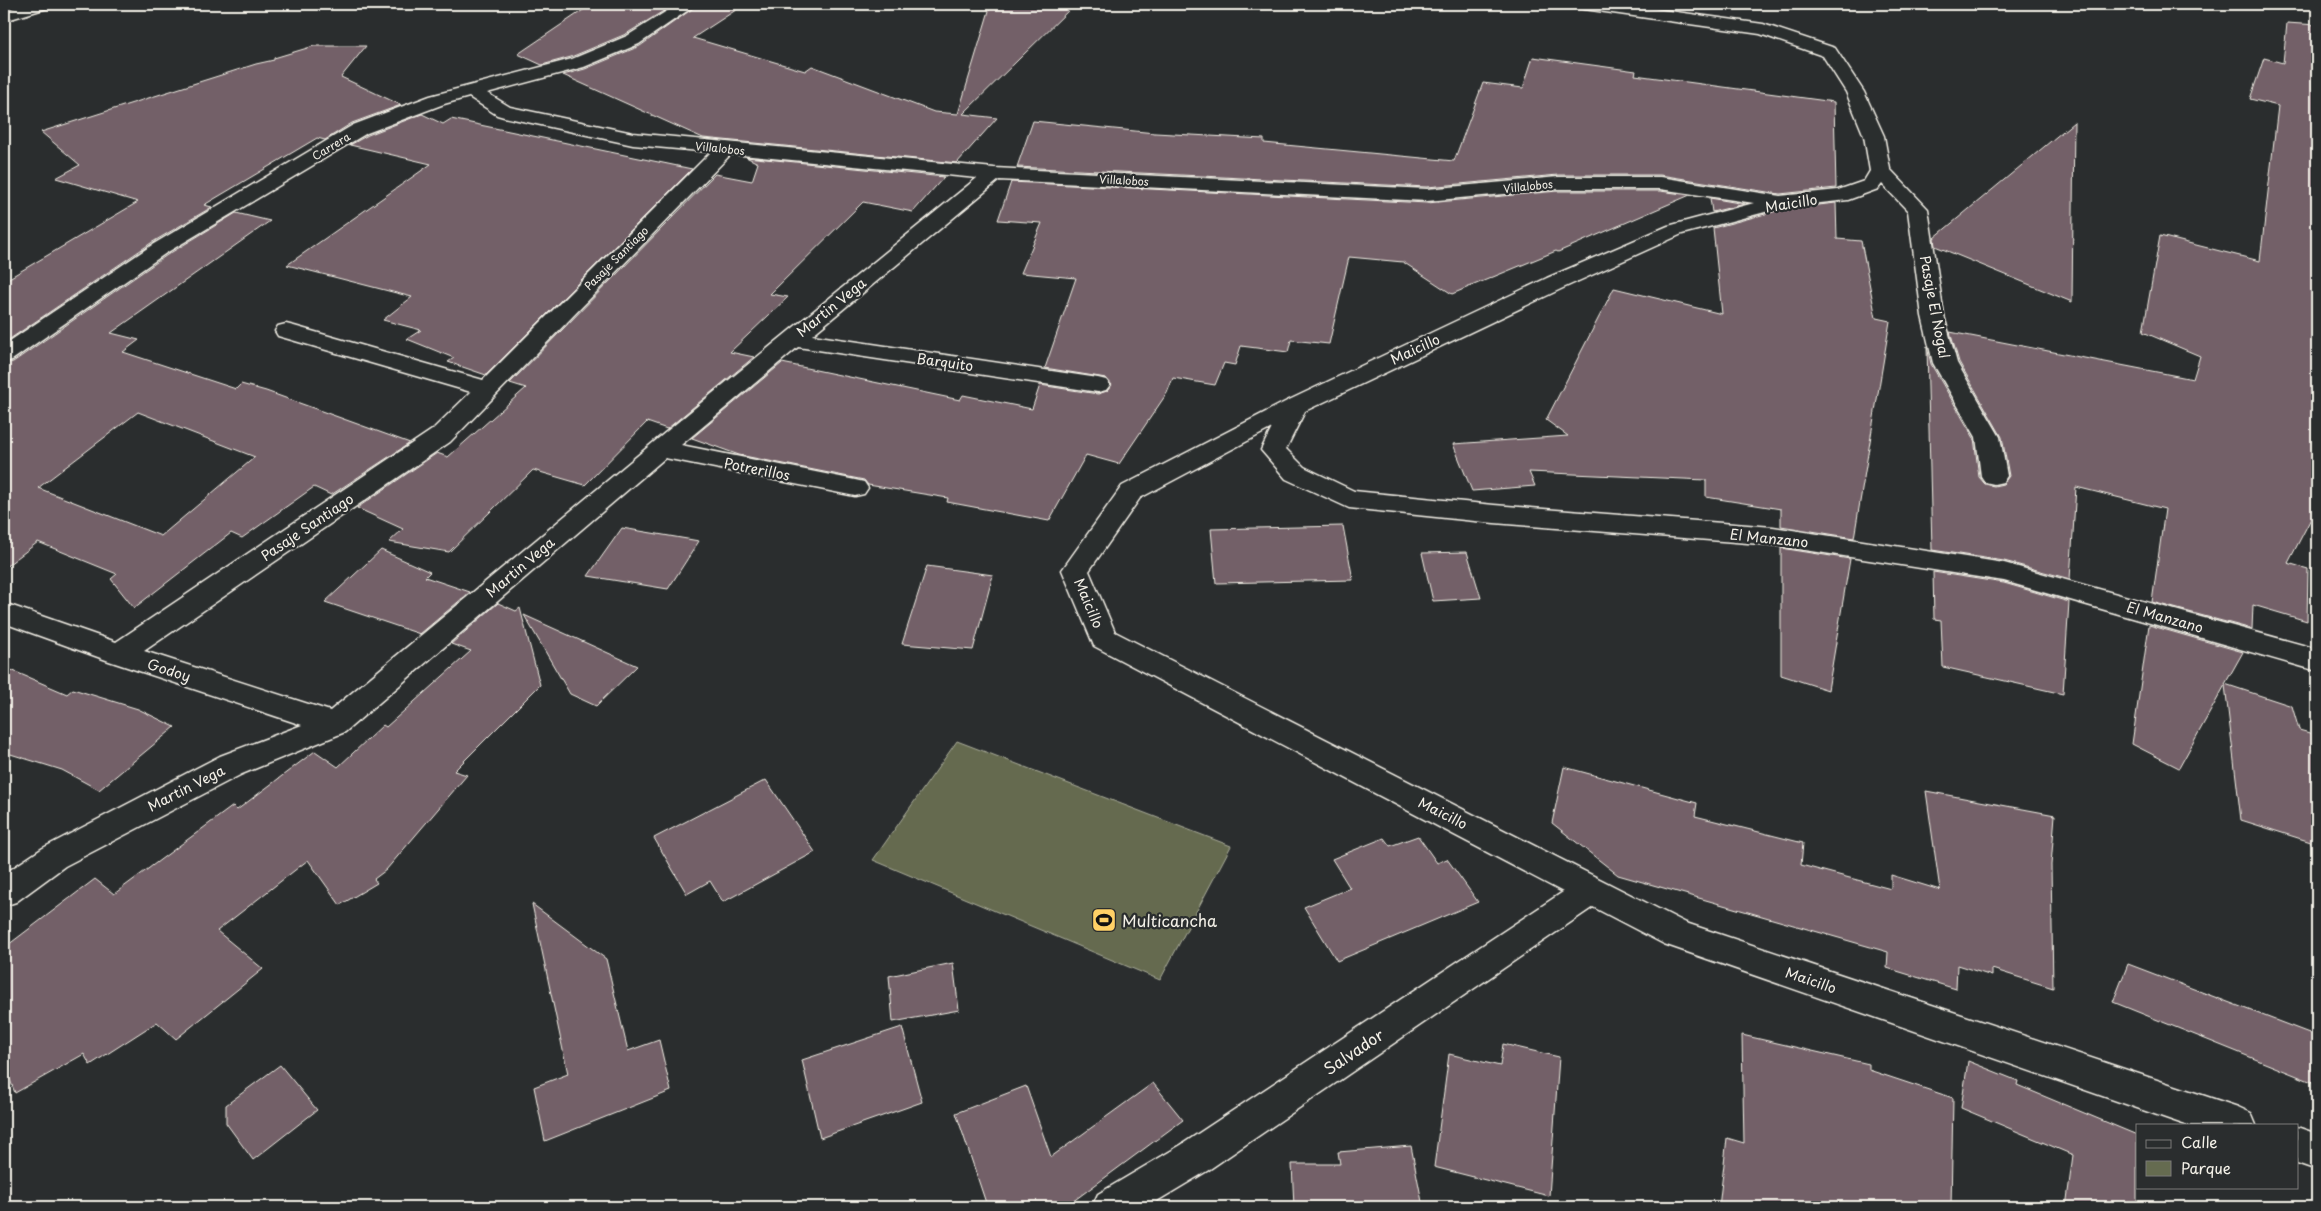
<svg xmlns="http://www.w3.org/2000/svg" width="2321" height="1211" viewBox="0 0 2321 1211" font-family="'Playpen Sans',sans-serif">
<style>
.green{fill:#656b50;stroke:#acae9c}
.building{fill:#736067;stroke:#f4f1e8;fill-rule:evenodd}
.lines{fill:none;stroke-linecap:round;stroke-linejoin:round}
.street-casing{stroke:#f4f1e8;stroke-width:3}
.street{fill:#2a2d2e;fill-rule:evenodd}
.labels{text-anchor:middle;dominant-baseline:central;stroke-width:4.5;stroke-linejoin:round;paint-order:stroke}
.far-street-label{font-size:11px;fill:#f4f1e8;stroke:#2a2d2e}
.street-label{font-size:14px;fill:#f4f1e8;stroke:#2a2d2e}
.near-poi-label{font-size:16px;fill:#f4f1e8;stroke:#2a2d2e;text-anchor:start}
.near-street-label{font-size:16px;fill:#f4f1e8;stroke:#2a2d2e}
</style>
<rect width="100%" height="100%" fill="#2a2d2e"/>
<filter id="ink" filterUnits="userSpaceOnUse"><feTurbulence type="fractalNoise" baseFrequency=".02" numOctaves="2"/><feDisplacementMap in="SourceGraphic" scale="10" xChannelSelector="R" yChannelSelector="G"/><feConvolveMatrix kernelMatrix="1 2 1 2 8 2 1 2 1" color-interpolation-filters="sRGB"/></filter>
<g filter="url(#ink)">
<polygon class="green" points="957,741 1231,846 1160,980 873,860"/>
<g class="building">
<polygon points="592,4 675,4 626,34 571,57 542,65 518,54"/>
<polygon points="699,4 745,4 693,38 805,71 812,66 934,112 958,114 991,4 1075,4 963,114 997,118 957,163 703,138 563,75 585,69 640,46"/>
<polygon points="2287,23 2317,25 2317,507 2288,563 2308,569 2307,621 2253,605 2252,629 2152,602 2165,509 2076,487 2070,579 2004,561 1932,550 1927,347 1931,364 1974,438 1979,477 1985,484 1994,486 2003,484 2009,476 2002,437 1959,362 1950,332 2193,379 2200,356 2143,332 2160,236 2260,261 2278,106 2250,99 2264,58 2283,63"/>
<polygon points="314,46 366,46 341,77 401,105 352,123 325,140 317,138 204,205 212,207 151,243 4,343 4,281 138,202 56,178 80,165 41,132 256,64 274,60 274,58"/>
<polygon points="1533,57 1636,71 1635,75 1834,102 1836,188 1780,194 1660,175 1558,175 1427,187 1017,167 1033,121 1155,133 1264,139 1264,143 1454,161 1483,83 1523,88"/>
<polygon points="422,114 443,124 451,119 692,169 486,375 448,362 454,358 407,339 421,330 383,320 412,297 287,265 431,164 350,145 368,135"/>
<polygon points="2074,122 2072,302 1935,246 1934,238"/>
<polygon points="746,157 944,177 913,212 863,202 770,294 788,297 730,352 754,357 667,429 647,422 585,485 533,470 449,552 389,542 403,529 357,508 437,453 448,457 526,388 510,383 715,174 752,181 758,163"/>
<polygon points="1011,182 1427,203 1558,191 1660,191 1690,195 1558,252 1556,251 1452,294 1403,262 1349,257 1329,344 1291,340 1288,352 1241,346 1235,365 1224,363 1215,385 1173,378 1167,393 1119,464 1086,455 1049,521 947,502 948,498 868,485 864,480 739,455 692,438 782,363 960,400 963,395 1032,409 1040,385 1098,394 1107,391 1112,385 1106,378 1045,368 1076,278 1021,273 1042,223 998,220"/>
<polygon points="1710,198 1745,204 1712,212"/>
<polygon points="1836,203 1837,239 1861,241 1876,318 1890,321 1854,538 1781,526 1781,509 1706,497 1706,480 1529,472 1535,486 1472,491 1453,444 1568,436 1546,420 1614,288 1722,314 1713,228 1784,209"/>
<path d="M236,213L270,221L111,333L139,340L123,352L236,389L241,384L266,391L410,443L331,495L314,487L242,538L231,533L134,608L111,579L117,574L38,542L4,568V364L13,362L167,255ZM138,412L255,457L161,536L38,488Z"/>
<polygon points="1343,526 1353,580 1216,583 1211,529"/>
<polygon points="622,528 699,541 668,589 588,576"/>
<polygon points="1781,548 1850,559 1828,690 1781,675"/>
<polygon points="381,550 430,572 425,577 470,592 420,634 325,602"/>
<polygon points="1467,552 1481,598 1433,601 1422,553"/>
<polygon points="927,566 993,575 973,650 902,644"/>
<polygon points="1933,572 2004,583 2069,602 2063,694 1943,667 1941,620 1934,619"/>
<polygon points="498,603 516,611 520,608 540,685 454,771 467,775 386,870 374,879 377,883 340,905 308,860 217,931 263,969 176,1039 157,1022 90,1065 84,1054 15,1093 4,1064 4,948 95,879 114,894 233,806 237,810 315,751 338,767 383,725 386,727 471,651 451,644"/>
<polygon points="524,615 637,666 596,706 570,694"/>
<polygon points="2149,625 2243,652 2225,684 2292,706 2299,730 2317,735 2317,815 2311,813 2314,843 2241,820 2225,685 2179,768 2132,744"/>
<polygon points="4,667 67,694 73,689 138,709 175,727 99,790 62,770 4,752"/>
<polygon points="1564,767 1697,803 1695,816 1803,843 1801,865 1891,889 1891,875 1940,890 1926,791 2055,815 2051,865 2053,988 1992,969 1992,976 1957,965 1956,989 1887,968 1888,952 1618,875 1552,823"/>
<polygon points="766,780 815,852 723,902 710,881 687,894 654,838"/>
<polygon points="1418,836 1437,863 1447,859 1478,902 1337,961 1304,907 1350,888 1332,859 1384,838 1390,846"/>
<polygon points="532,904 606,959 628,1051 659,1040 671,1091 545,1141 534,1087 568,1074"/>
<polygon points="953,963 959,1010 893,1022 889,976"/>
<polygon points="2128,964 2317,1036 2317,1084 2113,1002"/>
<polygon points="902,1027 922,1102 820,1138 802,1060"/>
<polygon points="1742,1035 1869,1064 1869,1070 1953,1098 1951,1207 1719,1207 1727,1138 1744,1143"/>
<polygon points="1503,1044 1559,1057 1549,1196 1434,1167 1449,1054 1500,1066"/>
<polygon points="1968,1061 2018,1081 2017,1085 2137,1135 2137,1207 2066,1207 2073,1155 1961,1108"/>
<polygon points="280,1065 317,1110 253,1160 226,1123 226,1105"/>
<polygon points="1153,1083 1183,1120 1068,1205 1069,1207 981,1207 986,1203 956,1113 1026,1086 1051,1157"/>
<polygon points="1411,1146 1423,1207 1294,1207 1292,1164 1340,1164 1338,1152"/>
</g>
<g class="lines">
<defs>
<g id="street">
<polygon points="25,4 49,4 47,8 4,21 4,11"/>
<path d="M678,4H697L639,44L584,67L487,93L510,107L633,133L994,168L1427,189L1558,177H1660L1780,196L1838,190L1864,181L1870,171L1864,136L1846,92L1823,56L1760,34L1584,9L1578,8L1576,4H1619L1763,24L1835,48L1864,92L1884,136L1890,169L1928,209L1944,316L1957,363L2000,437L2007,476L2003,482L1994,484L1985,482L1981,476L1976,437L1933,363L1922,316L1908,211L1882,184L1878,189L1848,200L1784,207L1682,234L1563,288L1305,411L1286,449L1304,467L1354,491L1494,505L1773,527L2004,563L2317,649V671L2004,581L1773,545L1494,523L1349,508L1286,479L1261,450L1272,428L1140,498L1089,571L1115,632L1686,923L2238,1107L2251,1113L2256,1125H2186L1664,944L1593,907L1207,1171L1147,1207H1092L1098,1194L1181,1145L1563,892L1094,646L1062,570L1122,486L1287,401L1547,278L1668,226L1754,203L1660,189H1558L1427,201L999,180L812,335L1098,378L1106,380L1110,385L1106,390L1098,392L798,347L681,445L855,480L864,482L868,488L864,494L855,496L665,458L345,732L242,774L65,866L16,902L4,906V874L43,848L220,756L302,725L109,661L4,623V603L116,642L432,430L471,392L278,336L275,331L278,326L286,324L294,326L483,380L711,152L633,145L504,117L497,115L469,97L444,104L367,133L166,253L12,360L4,362V345L152,245L353,125L430,96L572,59L627,36ZM731,154L977,178L713,393L330,711L144,651L450,442Z"/>
<polygon points="2297,1127 2317,1134 2317,1170 2297,1163"/>
</g>
</defs>
<use href="#street" class="street-casing"/>
<use href="#street" class="street"/>
</g>
</g>
<defs>
<symbol id="stadium-square" viewBox="-11 -11 22 22"><rect x="-9" y="-9" width="18" height="18" rx="4" fill="#ffd166" stroke="#2a2d2e"/><path d="M0-5a6.5 5 0 1 0 0 10a6.5 5 0 1 0 0-10ZM-3.5-1.8h7v3.6h-7Z" fill="#111"/></symbol>
</defs>
<g fill-rule="evenodd">
<use href="#stadium-square" x="1090" y="906" width="28" height="28"/>
</g>
<g class="labels">
<g class="far-street-label">
<text transform="translate(331 146) rotate(-31)">Carrera</text>
<text transform="translate(720 148) rotate(6)">Villalobos</text>
<text transform="translate(1124 180) rotate(3)">Villalobos</text>
<text transform="translate(1528 186) rotate(-6)">Villalobos</text>
<text transform="translate(616 258) rotate(-45)">Pasaje Santiago</text>
</g>
<g class="street-label">
<text transform="translate(1791 203) rotate(-9)">Maicillo</text>
<text transform="translate(831 307) rotate(-39)">Martin Vega</text>
<text transform="translate(1935 307) rotate(79)">Pasaje El Nogal</text>
<text transform="translate(1415 349) rotate(-25)">Maicillo</text>
<text transform="translate(945 362) rotate(8)">Barquito</text>
<text transform="translate(757 469) rotate(11)">Potrerillos</text>
<text transform="translate(307 527) rotate(-34)">Pasaje Santiago</text>
<text transform="translate(1769 538) rotate(6)">El Manzano</text>
<text transform="translate(520 567) rotate(-40)">Martin Vega</text>
<text transform="translate(1089 603) rotate(67)">Maicillo</text>
<text transform="translate(2165 617) rotate(16)">El Manzano</text>
<text transform="translate(169 670) rotate(18)">Godoy</text>
<text transform="translate(186 788) rotate(-27)">Martin Vega</text>
<text transform="translate(1443 813) rotate(27)">Maicillo</text>
<text transform="translate(1811 980) rotate(19)">Maicillo</text>
</g>
<g class="near-poi-label">
<text x="1122" y="920">Multicancha</text>
</g>
<g class="near-street-label">
<text transform="translate(1353 1051) rotate(-34)">Salvador</text>
</g>
</g>
<rect width="2321" height="1211" fill="none" stroke="#2a2d2e" stroke-width="20"/>
<rect x="10" y="10" width="2301" height="1191" fill="none" stroke="#f4f1e8" stroke-width="2" filter="url(#ink)"/>
<rect x="2136" y="1124" width="162" height="65" fill="#2a2d2e" stroke="#7b7b78"/>
<rect x="2146" y="1140" width="25" height="8" fill="#2a2d2e" stroke="#7b7b78"/>
<text x="2181" y="1148" font-size="15" fill="#f4f1e8">Calle</text>
<rect x="2146" y="1161" width="25" height="15" fill="#656b50" stroke="#7b7b78"/>
<text x="2181" y="1174" font-size="15" fill="#f4f1e8">Parque</text>
</svg>
